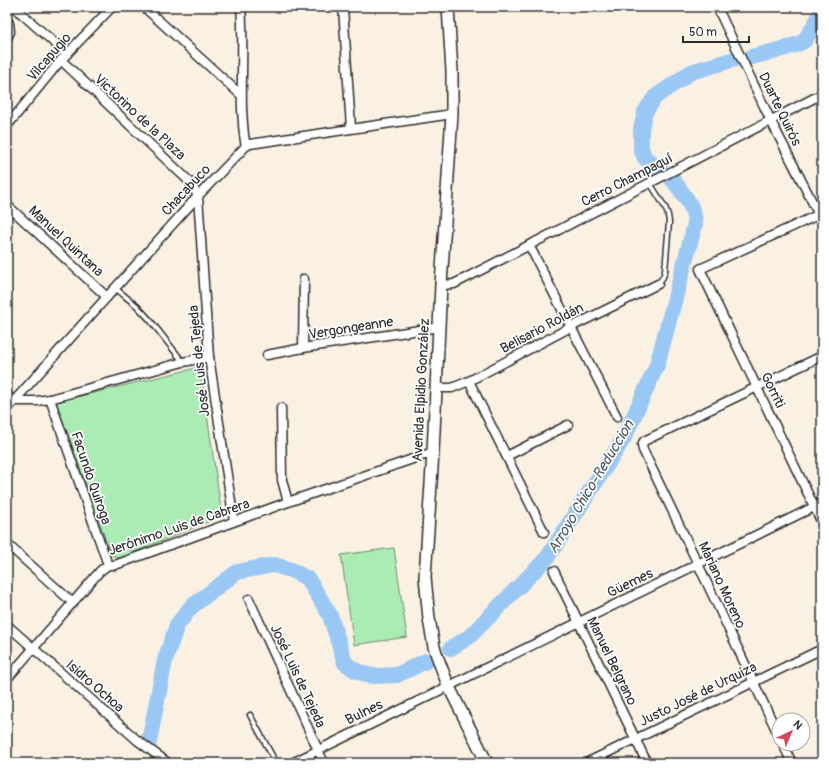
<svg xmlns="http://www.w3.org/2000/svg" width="829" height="770" viewBox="0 0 829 770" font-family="Pangolin,sans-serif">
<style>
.green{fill:#abecb5;stroke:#6b8c70}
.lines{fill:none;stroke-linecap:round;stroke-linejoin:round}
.river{stroke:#9ac8f5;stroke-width:16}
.lane-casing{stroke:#2b2b2b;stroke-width:7}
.street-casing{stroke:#2b2b2b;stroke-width:11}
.secondary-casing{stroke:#2b2b2b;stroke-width:14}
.lane{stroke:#fff;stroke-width:4}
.street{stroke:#fff;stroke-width:8}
.secondary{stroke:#fff;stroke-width:11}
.labels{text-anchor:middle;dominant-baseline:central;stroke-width:3.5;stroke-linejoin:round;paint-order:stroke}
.street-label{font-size:14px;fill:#2b2b2b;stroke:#fff}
.water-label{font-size:15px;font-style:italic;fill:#4c5a68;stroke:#fff}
</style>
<rect width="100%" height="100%" fill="#fbf1e3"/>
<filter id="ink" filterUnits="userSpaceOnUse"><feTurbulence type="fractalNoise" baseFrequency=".025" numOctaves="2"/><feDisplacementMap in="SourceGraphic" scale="8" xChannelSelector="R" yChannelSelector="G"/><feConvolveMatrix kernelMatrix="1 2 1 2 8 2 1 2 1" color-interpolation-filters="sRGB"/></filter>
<g filter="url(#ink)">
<g class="green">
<polygon points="200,367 222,516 120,558 113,556 109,549 56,402"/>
<polygon points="394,548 407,637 354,645 341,555"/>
</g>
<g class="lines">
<g class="river">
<path d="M751,57C760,55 801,45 804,41C811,32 816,21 822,12"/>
<polyline points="661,171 645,158 641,149 641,129 645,112 655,97 691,72 735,59"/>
<path d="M451,648L469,637L547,558L624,438L657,365L695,224C695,207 682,192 672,179"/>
<polyline points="149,742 165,660 177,625 191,607 237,572 274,565 291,570 308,579 330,615 345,663 355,670 367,675 375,676 397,675 426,661"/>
</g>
<defs>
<g id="lane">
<polyline points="650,183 665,207 668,215 669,222 665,271 663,277 658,284"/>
<polyline points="115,288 137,306 150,320 183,362"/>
<polyline points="250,715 276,763"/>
</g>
<g id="street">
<polyline points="14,7 67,54"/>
<polyline points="144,7 241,95"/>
<path d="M241,7C244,41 241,75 242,109C243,122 243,134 246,146"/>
<polyline points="343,7 351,128"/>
<polyline points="717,7 771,121 822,221"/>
<polyline points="7,22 9,23 10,32 7,38"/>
<polyline points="61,60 190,182 198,196 209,357 234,521"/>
<polyline points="7,126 61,60 112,7"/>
<polyline points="7,205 107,297"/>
<polyline points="822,213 700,269 822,523"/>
<polyline points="529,245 617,417"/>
<polyline points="441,285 454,284 822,94"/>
<polyline points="303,348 304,279"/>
<polyline points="267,355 303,348 439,327"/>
<polyline points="469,381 544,532"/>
<polyline points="437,388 452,388 469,381 571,327 658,284"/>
<polyline points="7,396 14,401 37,401 50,399 183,362 209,357"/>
<polyline points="50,399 108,565"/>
<polyline points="281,408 282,480 288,502"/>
<polyline points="7,409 107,297 198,196 246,146 250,144 452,114"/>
<polyline points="507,456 568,425"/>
<polyline points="7,544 73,603"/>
<polyline points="554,571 647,763"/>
<polyline points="249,599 324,763"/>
<polyline points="7,625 137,740 168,763"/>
<polyline points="7,679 100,571 108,565 115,565 288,502 433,452"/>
<polyline points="779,736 698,564 643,450 642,445 644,441 822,356"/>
<polyline points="783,744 792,763"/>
<polyline points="292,763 822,503"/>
<polyline points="586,763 822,649"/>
</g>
<polyline id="secondary" points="448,7 452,71 452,114 441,285 433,452 425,577 429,619 434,647 440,664 448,685 487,763"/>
</defs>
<use href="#lane" class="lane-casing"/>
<use href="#street" class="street-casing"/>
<use href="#secondary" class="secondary-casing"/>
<use href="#lane" class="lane"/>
<use href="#street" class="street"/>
<use href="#secondary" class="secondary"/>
</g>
</g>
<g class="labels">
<g class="street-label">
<text transform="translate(49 57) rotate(-49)">Vilcapugio</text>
<text transform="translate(780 109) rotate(64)">Duarte Quirós</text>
<text transform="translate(140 117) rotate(43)">Victorino de la Plaza</text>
<text transform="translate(627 180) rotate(-27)">Cerro Champaquí</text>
<text transform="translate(186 190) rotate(-47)">Chacabuco</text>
<text transform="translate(66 241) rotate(43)">Manuel Quintana</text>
<text transform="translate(351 328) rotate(-9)">Vergongeanne</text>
<text transform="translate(542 328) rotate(-28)">Belisario Roldán</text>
<text transform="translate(199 361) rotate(-96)">José Luis de Tejeda</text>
<text transform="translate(421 390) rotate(-87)">Avenida Elpidio González</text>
<text transform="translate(773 390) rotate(64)">Gorriti</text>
<text transform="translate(91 478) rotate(71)">Facundo Quiroga</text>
<text transform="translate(179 527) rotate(-19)">Jerónimo Luis de Cabrera</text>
<text transform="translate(630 583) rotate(-26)">Güemes</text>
<text transform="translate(722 585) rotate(65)">Mariano Moreno</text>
<text transform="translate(612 661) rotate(64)">Manuel Belgrano</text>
<text transform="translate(298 676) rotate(65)">José Luis de Tejeda</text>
<text transform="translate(95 686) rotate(41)">Isidro Ochoa</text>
<text transform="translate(698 694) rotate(-26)">Justo José de Urquiza</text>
<text transform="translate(364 712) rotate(-26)">Bulnes</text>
</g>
<g class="water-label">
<text transform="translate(591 487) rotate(-59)">Arroyo Chico-Reduccion</text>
</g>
</g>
<rect width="829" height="770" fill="none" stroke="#fff" stroke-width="24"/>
<rect x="12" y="12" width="805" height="746" fill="none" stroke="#2b2b2b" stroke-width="1.5" filter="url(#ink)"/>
<g transform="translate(791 732) rotate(44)"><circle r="19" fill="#ffffff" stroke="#aaaaaa"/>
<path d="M0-3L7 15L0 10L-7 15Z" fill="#d1495b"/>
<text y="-6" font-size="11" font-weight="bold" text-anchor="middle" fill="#2b2b2b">N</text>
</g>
<path d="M683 36v6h66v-6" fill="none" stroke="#2b2b2b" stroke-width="2"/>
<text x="689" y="36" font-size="12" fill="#2b2b2b" stroke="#ffffff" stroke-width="3" paint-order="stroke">50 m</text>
</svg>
